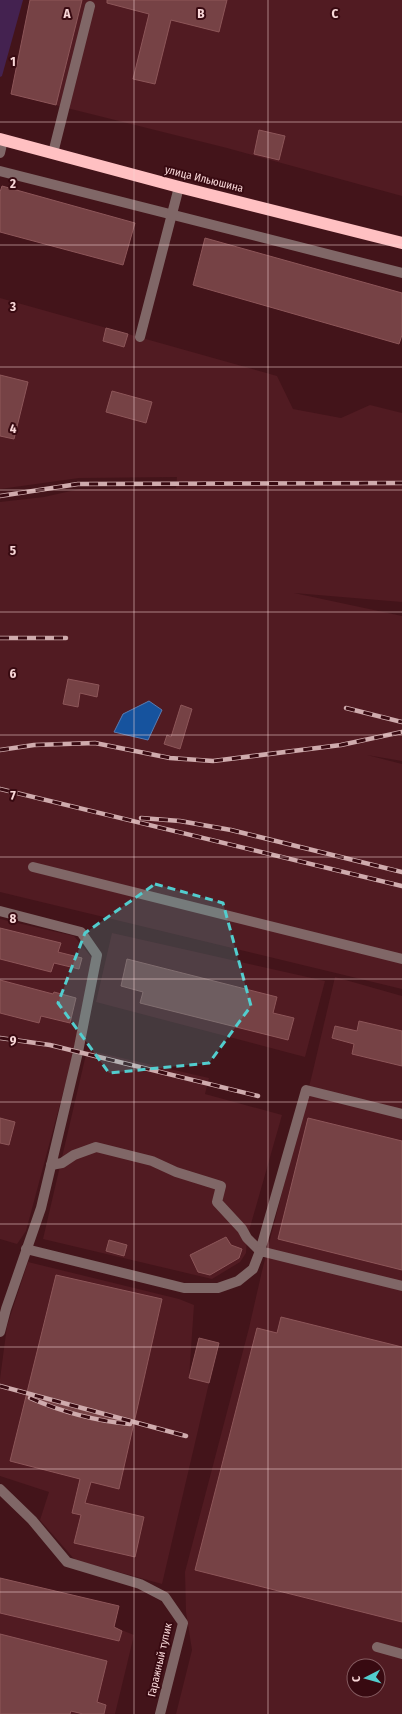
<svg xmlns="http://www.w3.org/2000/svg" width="402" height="1714" viewBox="0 0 402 1714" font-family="'Fira Sans Condensed',sans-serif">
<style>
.built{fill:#511b22;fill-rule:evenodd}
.green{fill:#442250}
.water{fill:#16539e;stroke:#5a7baf}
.building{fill:#764245;stroke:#8d5659}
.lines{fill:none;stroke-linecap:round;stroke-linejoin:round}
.minor{stroke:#806767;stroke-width:10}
.highway{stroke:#ffc0c2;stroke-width:12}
.rail-casing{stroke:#cfabad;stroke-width:4.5}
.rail{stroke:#380a11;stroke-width:3;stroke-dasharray:9;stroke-linecap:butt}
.marked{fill:#52cdce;fill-opacity:0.2;stroke:#52cdce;stroke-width:3;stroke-dasharray:8 5;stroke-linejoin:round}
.grid{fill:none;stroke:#f8d7d8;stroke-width:1;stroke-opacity:0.55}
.labels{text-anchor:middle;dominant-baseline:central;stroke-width:4;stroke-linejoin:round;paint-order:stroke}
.street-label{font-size:11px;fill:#f8d7d8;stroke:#380a11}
.grid-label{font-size:13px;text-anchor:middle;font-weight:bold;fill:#f8d7d8;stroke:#380a11;stroke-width:4;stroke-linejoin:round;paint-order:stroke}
</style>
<rect width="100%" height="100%" fill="#43141a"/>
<g class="built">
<polygon points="30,0 402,0 402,196 227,148 11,94"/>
<polygon points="0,298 277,376 293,409 341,418 370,405 402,413 402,602 294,593 402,616 402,722 360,712 402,723 402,761 367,755 402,764 402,989 0,892 0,502 44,497 80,489 176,488 177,477 79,478 0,489"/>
<polygon points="0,919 74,936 92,958 71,1063 45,1160 26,1231 17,1244 0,1239"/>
<polygon points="112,933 325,981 305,1057 96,1002"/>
<path d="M335,977L402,996V1714H176L192,1650L186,1612L185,1572L249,1328L262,1271L312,1075ZM354,1666H378V1690H354Z"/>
<polygon points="87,1050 209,1078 205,1094 282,1115 247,1238 246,1253 240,1262 212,1279 43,1239"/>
<polygon points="28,1262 179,1299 194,1305 189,1378 209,1383 162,1584 75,1560 40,1520 49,1492 0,1476 0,1379 7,1326"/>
<polygon points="0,1578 119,1606 114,1627 134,1635 115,1714 0,1714"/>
</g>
<polygon class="green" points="0,0 23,0 2,76 0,77"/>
<polygon class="water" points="149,701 162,710 148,740 114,732 123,714"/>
<g class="building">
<polygon points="30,0 82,0 56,105 11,94"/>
<polygon points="107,0 227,0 219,32 171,20 155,84 133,79 149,14 107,3"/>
<polygon points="259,130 285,136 279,160 254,154"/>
<polygon points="2,186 135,223 123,265 0,232 0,192"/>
<polygon points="205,238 402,293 402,335 399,344 193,285"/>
<polygon points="106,328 128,334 124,347 103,341"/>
<polygon points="0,375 28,382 14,439 0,436"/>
<polygon points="112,391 152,402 146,423 106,412"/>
<polygon points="68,679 99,685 97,697 80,693 78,707 63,704"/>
<polygon points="181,705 192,709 180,749 164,744 167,735 171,737"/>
<polygon points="0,928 61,943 58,952 82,958 79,969 54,963 51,972 0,959"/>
<polygon points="127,959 277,997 273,1013 294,1018 288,1040 140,1003 143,992 121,986"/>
<polygon points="0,980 53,994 54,992 76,998 70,1023 41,1016 39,1023 0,1013"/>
<polygon points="359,1021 402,1031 402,1066 352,1054 354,1044 332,1038 335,1026 357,1031"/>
<polygon points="0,1118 15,1122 9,1145 0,1143"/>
<polygon points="308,1118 402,1141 402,1270 278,1239"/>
<polygon points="226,1237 231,1245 242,1249 239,1258 210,1275 198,1272 190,1255"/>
<polygon points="109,1240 127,1245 124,1256 106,1251"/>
<polygon points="56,1275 162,1299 119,1489 91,1482 85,1503 144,1517 135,1557 74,1543 81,1515 72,1513 80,1479 10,1461"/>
<polygon points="281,1317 402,1347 402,1622 195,1570 257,1328 277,1333"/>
<polygon points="199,1338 219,1343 209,1383 189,1378"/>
<polygon points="0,1578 119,1606 114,1627 122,1631 119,1641 0,1613"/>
<polygon points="0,1634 107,1661 97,1702 106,1705 104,1714 83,1714 71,1711 70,1714 0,1714"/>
</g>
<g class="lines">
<g class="minor">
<polyline points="0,153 3,140"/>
<polyline points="53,153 90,6"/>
<polyline points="0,171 402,273"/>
<polyline points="140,337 179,187"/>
<polyline points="33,867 402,959"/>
<polyline points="0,911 81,932 97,955 78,1052 41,1208 6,1309 0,1332"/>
<polyline points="51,1165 62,1163 74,1155 96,1147 152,1161 176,1172 221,1186 217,1202 242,1229 247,1238 260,1251 306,1090 402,1114"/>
<polyline points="26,1249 184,1288 218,1288 238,1281 253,1269 260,1251 402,1286"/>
<polyline points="0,1489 32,1520 67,1562 140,1584 165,1597 183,1623 160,1714"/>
<polyline points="377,1647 402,1654"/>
</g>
<polyline class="highway" points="0,139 179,187 402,243"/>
<defs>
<g id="rail">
<polyline points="0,496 78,484 402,483"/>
<polyline points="0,638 66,638"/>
<polyline points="346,708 402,722"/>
<polyline points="0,750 34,745 95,743 170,758 213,761 341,745 402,732"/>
<polyline points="0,789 402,886"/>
<polyline points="141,818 180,821 231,830 402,872"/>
<polyline points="0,1038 50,1045 258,1096"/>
<polyline points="0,1386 186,1436"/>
<path d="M30,1398C62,1412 96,1421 130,1424"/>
</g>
</defs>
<use href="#rail" class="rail-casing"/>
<use href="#rail" class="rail"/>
</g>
<path class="marked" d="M155,884L223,903L251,1006L209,1063L109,1073L58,1003L85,933Z"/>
<path class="grid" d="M134,0V1714M268,0V1714M0,122H402M0,245H402M0,367H402M0,490H402M0,612H402M0,735H402M0,857H402M0,979H402M0,1102H402M0,1224H402M0,1347H402M0,1469H402M0,1592H402"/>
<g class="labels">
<g class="street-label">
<text transform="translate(204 179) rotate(14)">улица Ильюшина</text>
<text transform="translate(160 1660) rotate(-77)">Гаражный тупик</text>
</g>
</g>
<g class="grid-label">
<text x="67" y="18">A</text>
<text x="201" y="18">B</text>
<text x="335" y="18">C</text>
<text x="13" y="66">1</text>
<text x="13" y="188">2</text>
<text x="13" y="311">3</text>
<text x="13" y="433">4</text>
<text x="13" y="555">5</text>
<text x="13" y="678">6</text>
<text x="13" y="800">7</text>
<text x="13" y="923">8</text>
<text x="13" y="1045">9</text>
</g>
<g transform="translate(366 1678) rotate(264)"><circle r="19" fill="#380a11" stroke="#855c61"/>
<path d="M0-3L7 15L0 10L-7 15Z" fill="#52cdce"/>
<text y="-6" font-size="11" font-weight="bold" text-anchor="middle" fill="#f8d7d8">С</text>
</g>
</svg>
